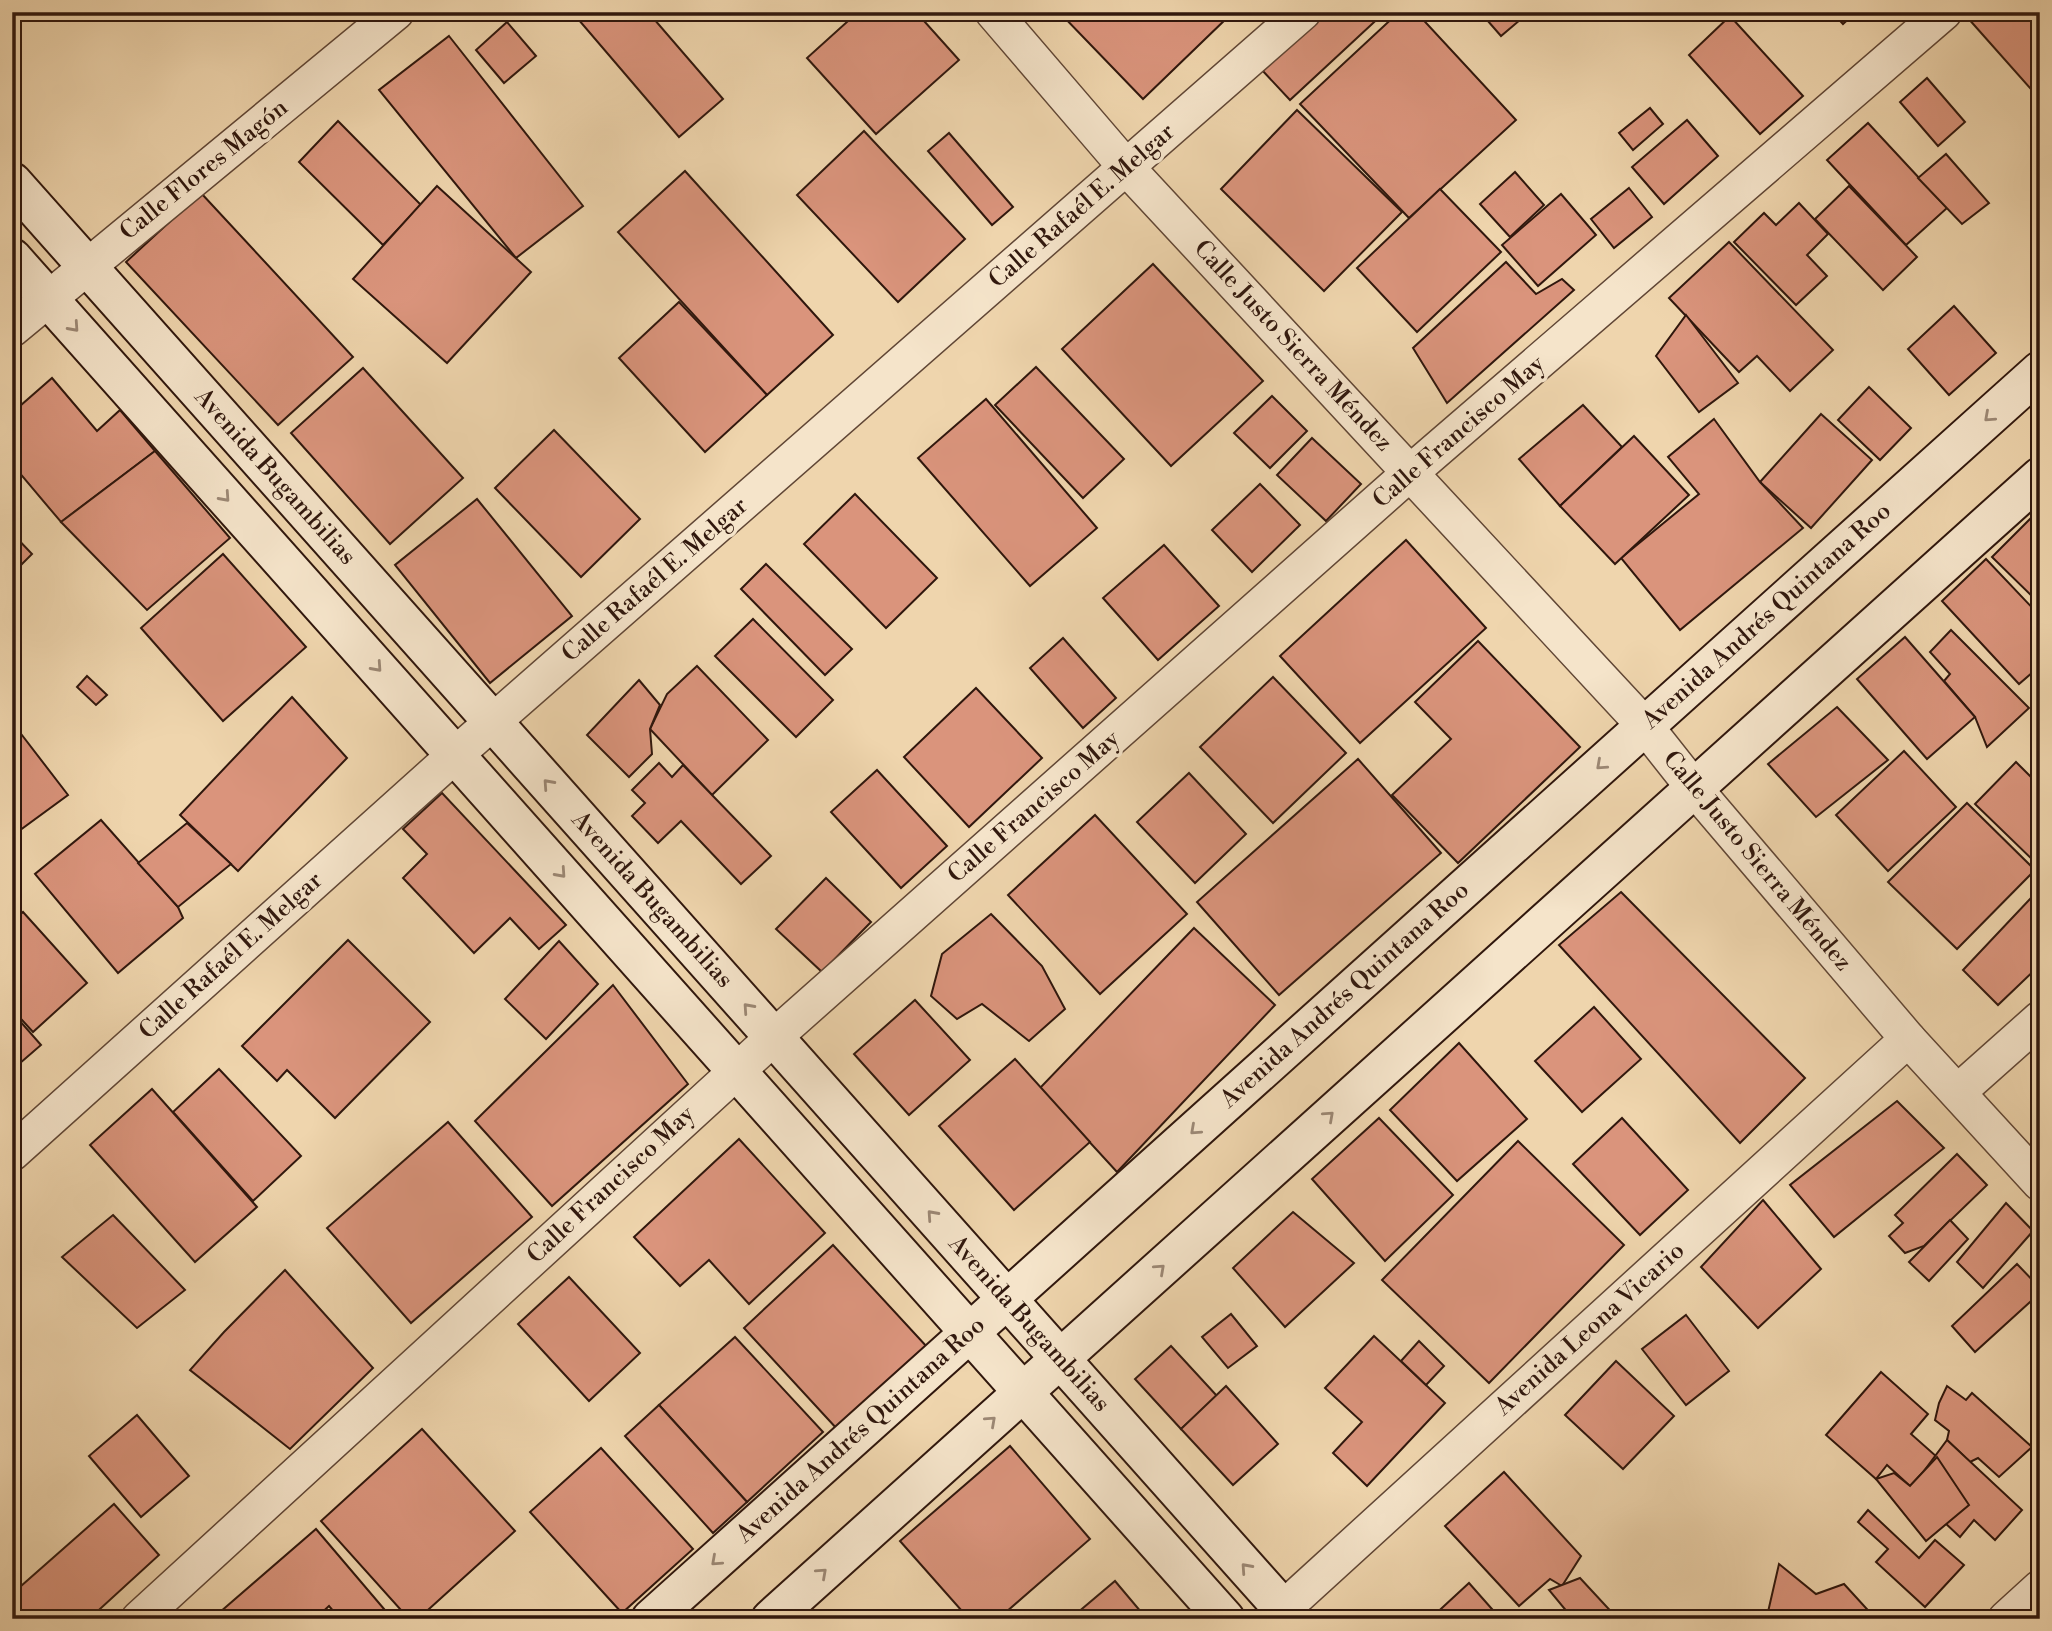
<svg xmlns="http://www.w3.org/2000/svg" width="2052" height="1631" viewBox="0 0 2052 1631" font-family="'Libre Bodoni',serif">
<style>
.building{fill:#da947c;stroke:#30170d;stroke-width:2}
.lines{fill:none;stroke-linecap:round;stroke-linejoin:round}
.street-casing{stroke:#604635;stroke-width:38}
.secondary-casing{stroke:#30170d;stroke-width:42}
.street{stroke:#f5e4ca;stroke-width:35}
.secondary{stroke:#f5e4ca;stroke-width:38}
.oneway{stroke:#9c8875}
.labels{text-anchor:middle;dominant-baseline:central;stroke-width:7;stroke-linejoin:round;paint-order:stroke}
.street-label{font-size:24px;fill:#30170d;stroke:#f5e4ca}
</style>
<rect width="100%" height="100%" fill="#efd5ad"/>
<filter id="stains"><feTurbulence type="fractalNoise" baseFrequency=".00286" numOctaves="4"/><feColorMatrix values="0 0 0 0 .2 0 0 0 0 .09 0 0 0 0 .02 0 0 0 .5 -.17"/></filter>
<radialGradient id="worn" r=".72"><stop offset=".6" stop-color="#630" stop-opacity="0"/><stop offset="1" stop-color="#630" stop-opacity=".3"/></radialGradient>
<g class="building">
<polygon points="572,12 648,12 723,99 679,137"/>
<polygon points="858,12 916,12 959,60 876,134 807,58"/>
<polygon points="1059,12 1228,12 1230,15 1143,99"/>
<polygon points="1323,12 1385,12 1290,100 1261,69"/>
<polygon points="1399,12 1416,12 1516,120 1409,218 1300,104"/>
<polygon points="1480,12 1513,12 1520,20 1501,36"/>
<polygon points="1678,12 1693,12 1685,20"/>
<polygon points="1832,12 1856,12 1843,24"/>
<polygon points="1973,12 2031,12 2040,22 2038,97 1967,17"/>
<polygon points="1730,16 1803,96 1760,134 1689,55"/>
<polygon points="507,22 536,56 504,83 476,50"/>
<polygon points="449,36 583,206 516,258 379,90"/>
<polygon points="1927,78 1965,122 1938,146 1900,102"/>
<polygon points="1650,108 1663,124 1633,150 1619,133"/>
<polygon points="1297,110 1402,212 1324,291 1221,189"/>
<polygon points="1687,120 1718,156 1664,204 1632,167"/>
<polygon points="338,121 421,205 383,245 299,162"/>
<polygon points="1868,123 1947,208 1906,245 1827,160"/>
<polygon points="864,131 965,239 898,302 797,195"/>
<polygon points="949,133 1013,207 992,225 928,151"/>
<polygon points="1946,154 1989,203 1962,224 1918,178"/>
<polygon points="685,171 833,335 767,395 618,232"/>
<polygon points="1515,172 1544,205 1510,237 1480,204"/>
<polygon points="437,186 531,272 447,363 353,279"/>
<polygon points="1849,186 1917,257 1883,290 1815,219"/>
<polygon points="1629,188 1652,217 1614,248 1591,219"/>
<polygon points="1440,189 1501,252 1417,332 1357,268"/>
<polygon points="201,193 353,357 278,425 126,262"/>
<polygon points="1561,194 1596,235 1538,286 1502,245"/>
<polygon points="1799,203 1828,234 1807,255 1827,276 1796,305 1734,242 1764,213 1776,225"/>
<polygon points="1729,242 1833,350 1790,391 1757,356 1739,372 1669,298"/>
<polygon points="1506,262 1536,294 1562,279 1574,290 1447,403 1413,348"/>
<polygon points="1153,264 1263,381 1171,466 1062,349"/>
<polygon points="679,302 767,395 705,452 619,358"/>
<polygon points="1954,306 1996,353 1949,395 1908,349"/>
<polygon points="1686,315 1738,383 1699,412 1656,356"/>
<polygon points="1036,367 1124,459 1083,498 995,405"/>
<polygon points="363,368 463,478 390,544 291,433"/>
<polygon points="52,378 97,431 120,410 155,451 61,522 12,464 12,413"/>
<polygon points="1869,387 1911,428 1880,460 1838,420"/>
<polygon points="1272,396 1307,431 1270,468 1234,433"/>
<polygon points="986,399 1097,528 1030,586 918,458"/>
<polygon points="1583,405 1622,447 1560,506 1519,459"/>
<polygon points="1821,414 1872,460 1811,528 1760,482"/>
<polygon points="1714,419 1760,482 1803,528 1680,630 1621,558 1699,494 1668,457"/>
<polygon points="554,430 640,519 581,577 495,488"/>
<polygon points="1634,436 1689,495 1615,564 1560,506"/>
<polygon points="1312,438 1361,484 1326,521 1277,475"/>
<polygon points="155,451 230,538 147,610 61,522"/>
<polygon points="1260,484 1300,525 1252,572 1212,530"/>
<polygon points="855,494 937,578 886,628 804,544"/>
<polygon points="477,499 572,616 490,683 395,565"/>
<polygon points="2030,519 2040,529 2040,604 1992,557"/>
<polygon points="12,533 32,554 12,574"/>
<polygon points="1406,540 1486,628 1360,743 1280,656"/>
<polygon points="1164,545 1219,606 1158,660 1103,598"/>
<polygon points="223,554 306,647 223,721 141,628"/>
<polygon points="1986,559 2040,616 2040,666 2019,684 1942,601"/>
<polygon points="766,564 852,649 825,675 741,589"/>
<polygon points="753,619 833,700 796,737 715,656"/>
<polygon points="1951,630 2029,708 1987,747 1975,717 1944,681 1950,674 1930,652"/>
<polygon points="1905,637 1975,717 1927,759 1857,679"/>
<polygon points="1063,638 1116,698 1083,728 1030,668"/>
<polygon points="1478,641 1580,747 1458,863 1392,795 1451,739 1415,702"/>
<polygon points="697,666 768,740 712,795 650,729 667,694"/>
<polygon points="87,676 107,695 96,705 77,687"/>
<polygon points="1273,677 1346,753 1273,823 1200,747"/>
<polygon points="639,680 660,705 650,729 652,754 629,777 587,735"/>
<polygon points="976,688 1042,758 969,827 904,757"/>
<polygon points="292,697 347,758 238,871 180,815"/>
<polygon points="1837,707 1888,760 1816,817 1768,764"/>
<polygon points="15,726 68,795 12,836 12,728"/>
<polygon points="1904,751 1956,807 1888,871 1836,815"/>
<polygon points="1358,759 1441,853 1279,995 1197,902"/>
<polygon points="2016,762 2040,786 2040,857 2035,862 1975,804"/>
<polygon points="659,763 672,777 683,765 771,856 741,884 681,821 658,843 632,816 645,803 632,790"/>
<polygon points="877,770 947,846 901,888 831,812"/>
<polygon points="1189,773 1246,834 1195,883 1137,822"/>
<polygon points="442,793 566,925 539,949 510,918 474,953 403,878 427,854 403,829"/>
<polygon points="1967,803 2035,870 1957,949 1888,882"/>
<polygon points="1095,815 1187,914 1100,994 1008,895"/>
<polygon points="101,820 178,907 183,918 118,973 35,874"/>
<polygon points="187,823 231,864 178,907 138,863"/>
<polygon points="826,878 871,922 822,972 776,929"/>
<polygon points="1621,892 1805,1078 1740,1143 1559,945"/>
<polygon points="2030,899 2040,910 2040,965 1998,1005 1963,970"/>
<polygon points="23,912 87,983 33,1032 12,1009 12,922"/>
<polygon points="991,914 1042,966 1065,1009 1029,1041 982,1004 957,1019 931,996 942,954"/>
<polygon points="1194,928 1275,1005 1117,1172 1040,1088"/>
<polygon points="348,940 430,1022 335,1118 287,1070 277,1081 242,1046"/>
<polygon points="559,941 598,984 546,1039 505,999"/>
<polygon points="613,985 688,1084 552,1206 475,1121"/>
<polygon points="915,1000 970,1060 909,1115 854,1054"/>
<polygon points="1594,1007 1641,1059 1582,1112 1535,1061"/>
<polygon points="12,1012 41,1045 12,1070"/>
<polygon points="1459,1043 1527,1119 1457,1181 1390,1110"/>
<polygon points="1015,1059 1090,1142 1014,1210 939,1126"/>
<polygon points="219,1069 301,1156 253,1201 173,1112"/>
<polygon points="152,1089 257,1207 195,1262 90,1145"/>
<polygon points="1897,1101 1944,1148 1834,1237 1790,1185"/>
<polygon points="1379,1118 1453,1195 1385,1261 1312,1179"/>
<polygon points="1622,1118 1688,1190 1640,1235 1573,1164"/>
<polygon points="448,1122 532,1217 411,1323 327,1228"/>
<polygon points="739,1139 825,1233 749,1304 709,1260 680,1286 634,1237"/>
<polygon points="1518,1141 1624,1245 1489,1383 1382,1280"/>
<polygon points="1957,1154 1987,1185 1924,1246 1905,1253 1889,1236 1903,1223 1895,1215"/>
<polygon points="1763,1200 1821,1269 1758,1328 1701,1267"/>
<polygon points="2006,1203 2033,1231 1983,1288 1957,1262"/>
<polygon points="1293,1212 1354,1263 1285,1327 1233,1268"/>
<polygon points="113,1215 185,1290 137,1328 62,1257"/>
<polygon points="1950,1220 1968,1239 1929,1281 1909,1262"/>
<polygon points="833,1245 928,1348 838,1430 744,1328"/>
<polygon points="2017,1264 2040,1288 2040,1293 1975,1352 1952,1326"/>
<polygon points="285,1270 373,1368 290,1449 190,1370 224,1332"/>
<polygon points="569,1277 640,1353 589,1401 518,1324"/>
<polygon points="1231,1314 1257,1346 1228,1368 1202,1337"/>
<polygon points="1686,1315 1729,1371 1686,1405 1642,1349"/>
<polygon points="1374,1336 1445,1403 1367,1486 1333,1453 1362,1422 1325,1388"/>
<polygon points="735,1337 823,1432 747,1502 659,1405"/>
<polygon points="1419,1341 1444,1366 1426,1385 1401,1361"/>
<polygon points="1171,1346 1217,1396 1181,1429 1135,1379"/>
<polygon points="1616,1361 1674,1416 1623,1469 1565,1415"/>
<polygon points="1881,1372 1928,1414 1911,1434 1937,1457 1910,1486 1887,1465 1876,1479 1826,1435"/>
<polygon points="1226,1386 1278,1444 1233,1485 1181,1429"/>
<polygon points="1947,1386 1966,1400 1972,1393 2032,1447 1999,1477 1978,1458 1970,1462 1947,1440 1949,1431 1935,1420 1939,1403"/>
<polygon points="2040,1388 2040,1405 2032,1397"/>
<polygon points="659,1405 747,1502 713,1533 625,1436"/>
<polygon points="137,1415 189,1476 141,1517 89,1456"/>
<polygon points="422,1429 515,1531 418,1619 409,1619 321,1521"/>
<polygon points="1947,1440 2022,1510 1995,1540 1974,1520 1960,1537 1910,1490"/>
<polygon points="1010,1446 1090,1539 998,1619 969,1619 900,1541"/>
<polygon points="601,1448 693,1549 622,1613 530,1512"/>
<polygon points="1937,1457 1969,1505 1926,1541 1876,1479 1894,1473 1910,1486"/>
<polygon points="1504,1472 1581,1556 1562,1586 1550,1579 1519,1606 1445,1526"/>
<polygon points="114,1504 159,1555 89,1619 26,1619 12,1603 12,1594"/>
<polygon points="1868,1510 1919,1558 1935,1540 1964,1565 1925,1607 1876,1562 1888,1549 1858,1522"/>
<polygon points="316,1529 390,1616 387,1619 340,1619 329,1606 315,1619 212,1619"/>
<polygon points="1779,1564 1816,1594 1844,1584 1876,1619 1775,1619 1768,1612"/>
<polygon points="1580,1578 1618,1619 1573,1619 1549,1590"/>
<polygon points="1115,1581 1147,1619 1070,1619"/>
<polygon points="1469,1583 1499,1617 1497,1619 1430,1619"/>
</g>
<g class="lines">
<defs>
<g id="street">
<polyline points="993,12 1126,167 1645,726 1694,788 1908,1039 2040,1183"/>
<polyline points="12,329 396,12"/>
<polyline points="1958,1092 2040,1019"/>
<polyline points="12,1153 455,755 1303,12"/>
<polyline points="139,1619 774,1037 1411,472 1944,12"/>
<polyline points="1272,1619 1908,1039"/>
<polyline points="2006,1619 2040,1588"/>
</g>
<g id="secondary">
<polyline points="12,182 1292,1619"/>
<polyline points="12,258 1225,1619"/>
<polyline points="651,1619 2040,371"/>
<polyline points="771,1619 2040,477"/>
</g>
</defs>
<use href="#street" class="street-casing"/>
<use href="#secondary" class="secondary-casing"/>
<use href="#street" class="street"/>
<use href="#secondary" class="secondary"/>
</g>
<defs><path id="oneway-chevron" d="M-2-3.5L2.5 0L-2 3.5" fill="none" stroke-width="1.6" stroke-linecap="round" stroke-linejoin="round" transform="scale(1.75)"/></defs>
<g class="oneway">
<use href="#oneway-chevron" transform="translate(74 327) rotate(48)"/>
<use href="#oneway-chevron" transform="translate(1989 417) rotate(138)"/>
<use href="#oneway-chevron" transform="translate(225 497) rotate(48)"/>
<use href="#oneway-chevron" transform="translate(377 667) rotate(48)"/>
<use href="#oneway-chevron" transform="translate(1601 765) rotate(138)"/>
<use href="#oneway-chevron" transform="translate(548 784) rotate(-132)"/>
<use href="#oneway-chevron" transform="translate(561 873) rotate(48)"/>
<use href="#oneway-chevron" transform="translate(748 1008) rotate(-132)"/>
<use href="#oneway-chevron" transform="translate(1329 1116) rotate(-42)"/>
<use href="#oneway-chevron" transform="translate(1195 1130) rotate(138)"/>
<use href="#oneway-chevron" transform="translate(932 1215) rotate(-132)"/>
<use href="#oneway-chevron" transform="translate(1160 1269) rotate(-42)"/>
<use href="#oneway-chevron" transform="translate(991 1421) rotate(-42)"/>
<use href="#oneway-chevron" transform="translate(716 1561) rotate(138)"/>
<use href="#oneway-chevron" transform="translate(1246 1568) rotate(-132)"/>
<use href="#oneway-chevron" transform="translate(822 1573) rotate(-42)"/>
</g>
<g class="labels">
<g class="street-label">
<text transform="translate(204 170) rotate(-39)">Calle Flores Magón</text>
<text transform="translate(1082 206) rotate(-41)">Calle Rafaél E. Melgar</text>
<text transform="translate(1293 346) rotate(47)">Calle Justo Sierra Méndez</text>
<text transform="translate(1459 432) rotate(-41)">Calle Francisco May</text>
<text transform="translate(275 477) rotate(48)">Avenida Bugambilias</text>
<text transform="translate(655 580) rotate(-41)">Calle Rafaél E. Melgar</text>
<text transform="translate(1767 616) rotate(-42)">Avenida Andrés Quintana Roo</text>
<text transform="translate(1034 807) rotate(-41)">Calle Francisco May</text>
<text transform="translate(1757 861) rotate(50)">Calle Justo Sierra Méndez</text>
<text transform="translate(652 900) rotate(48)">Avenida Bugambilias</text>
<text transform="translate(231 956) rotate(-42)">Calle Rafaél E. Melgar</text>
<text transform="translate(1345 995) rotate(-42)">Avenida Andrés Quintana Roo</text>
<text transform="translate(611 1185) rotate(-43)">Calle Francisco May</text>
<text transform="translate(1029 1324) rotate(48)">Avenida Bugambilias</text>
<text transform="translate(1590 1329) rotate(-42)">Avenida Leona Vicario</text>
<text transform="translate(861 1430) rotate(-42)">Avenida Andrés Quintana Roo</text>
</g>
</g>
<rect width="2052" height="1631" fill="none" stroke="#efd5ad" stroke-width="42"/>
<rect x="14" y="14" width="2024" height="1603" fill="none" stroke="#30170d" stroke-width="3.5"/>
<rect x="21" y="21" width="2010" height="1589" fill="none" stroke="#30170d" stroke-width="2"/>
<rect width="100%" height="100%" filter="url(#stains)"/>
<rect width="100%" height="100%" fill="url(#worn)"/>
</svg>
